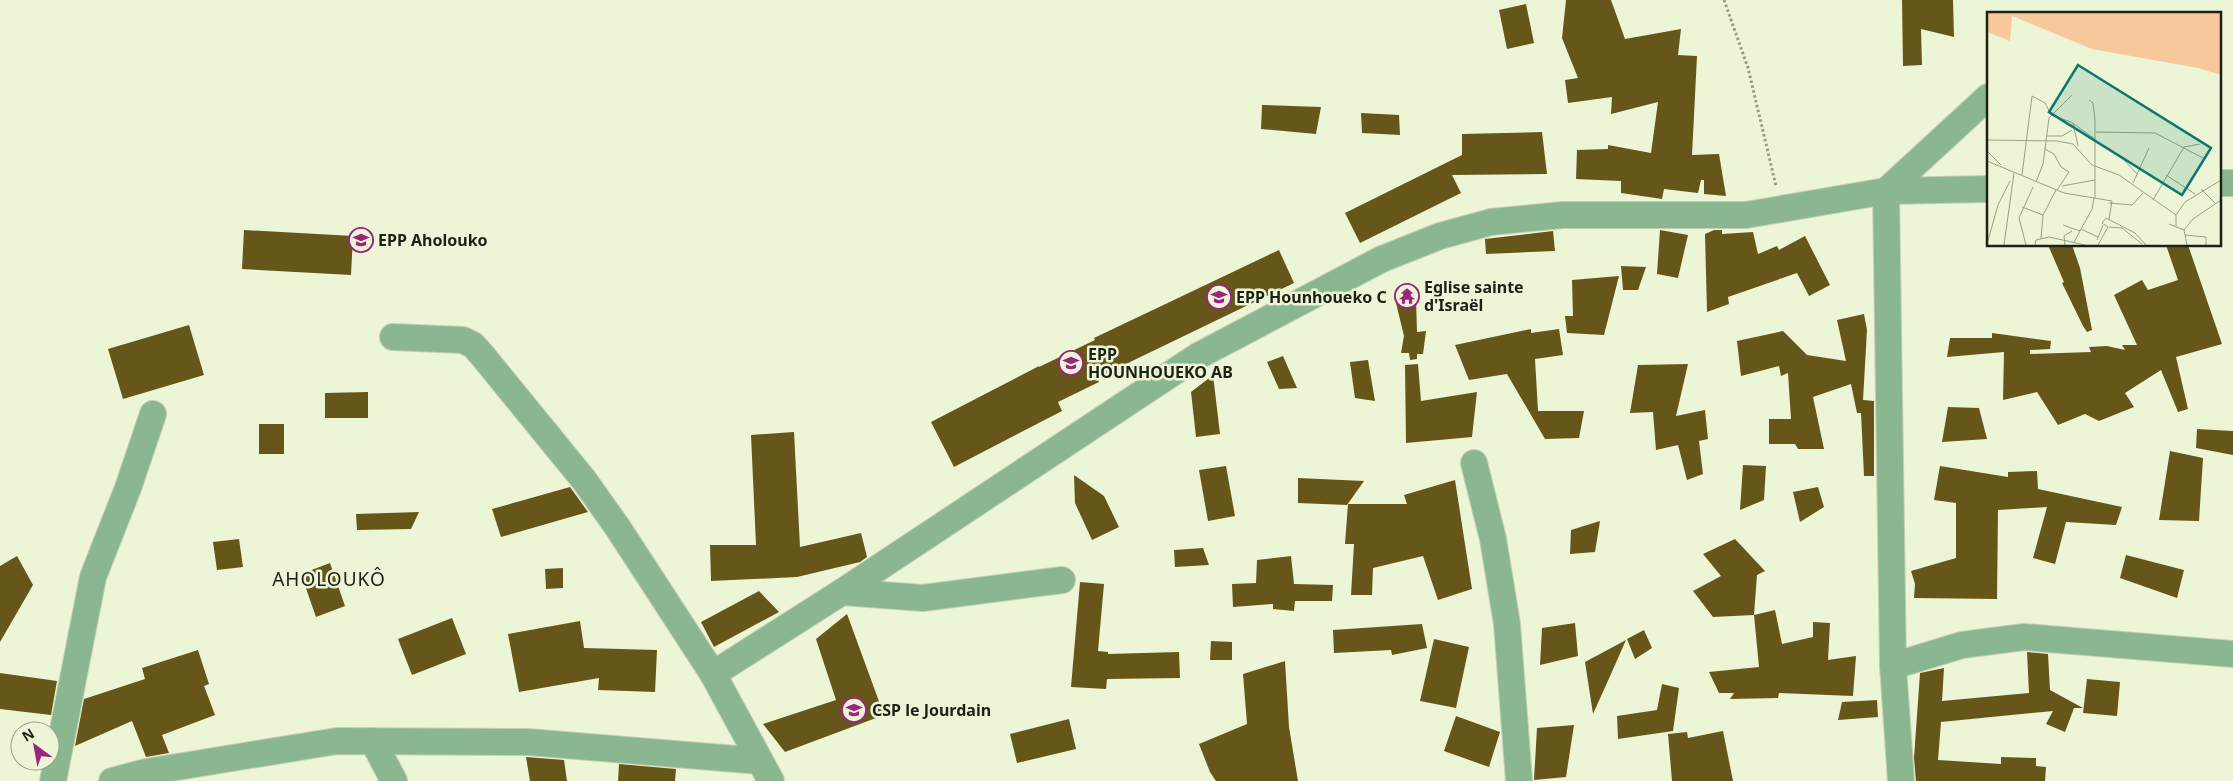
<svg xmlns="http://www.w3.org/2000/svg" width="2233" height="781" viewBox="0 0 2233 781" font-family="'Noto Sans',sans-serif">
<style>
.building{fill:#67561a}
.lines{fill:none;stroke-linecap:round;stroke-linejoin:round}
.minor-casing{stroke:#c7cfb3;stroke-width:28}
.path{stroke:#969d86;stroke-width:3;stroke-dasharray:2.5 2.5;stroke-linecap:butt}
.minor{stroke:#8bb790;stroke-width:26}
.labels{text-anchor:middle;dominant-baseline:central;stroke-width:5;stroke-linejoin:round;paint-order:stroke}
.poi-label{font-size:16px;font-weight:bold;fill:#1d2015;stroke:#ecf5d6;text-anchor:start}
.quarter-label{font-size:19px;letter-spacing:1px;fill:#1d2015;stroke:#ecf5d6}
.inset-road{fill:none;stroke:#99a089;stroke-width:1}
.view{fill:#0f766e;fill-opacity:0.15;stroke:#0f766e;stroke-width:2.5}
.inset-edge{fill:none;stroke:#1d2015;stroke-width:2.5}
</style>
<rect width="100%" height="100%" fill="#ecf5d6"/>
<g class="building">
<polygon points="1566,0 1611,0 1625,39 1681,29 1678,55 1697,56 1692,155 1719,154 1726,196 1704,194 1704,180 1701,180 1698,193 1664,189 1662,199 1621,193 1621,181 1576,179 1577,150 1608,149 1608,145 1651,153 1658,102 1611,114 1612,97 1568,103 1565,80 1578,78 1562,38"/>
<polygon points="1902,0 1953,0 1954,37 1921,29 1922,65 1903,66"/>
<polygon points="1526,4 1534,43 1507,49 1499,10"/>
<polygon points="1262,105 1321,107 1316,134 1261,129"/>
<polygon points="1361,113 1399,115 1400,135 1362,133"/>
<polygon points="1542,132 1547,174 1452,175 1461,193 1360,243 1345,213 1462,155 1462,134"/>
<polygon points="244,230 353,236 351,275 242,269"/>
<polygon points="1660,230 1688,235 1678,278 1657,274"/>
<polygon points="1714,230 1722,230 1722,234 1753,232 1758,254 1777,246 1779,250 1805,236 1830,285 1809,296 1797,273 1728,297 1729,304 1707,312 1705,234"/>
<polygon points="1553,231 1555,251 1486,254 1485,239"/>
<polygon points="2048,245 2072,245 2080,268 2092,330 2087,332 2083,326 2062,283 2064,282"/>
<polygon points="2166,245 2188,245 2222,344 2176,357 2188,409 2178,412 2161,370 2125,393 2134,407 2099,421 2085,414 2058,425 2037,392 2003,400 2004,352 1947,357 1950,338 1992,338 1992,333 2051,341 2050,349 2030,350 2030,354 2091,352 2089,347 2107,346 2125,350 2122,345 2137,345 2114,295 2142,280 2148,290 2178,280"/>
<polygon points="1279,250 1294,283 1097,378 1099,382 1058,402 1062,411 954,467 931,422 1039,366 1039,367 1095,340 1094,338"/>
<polygon points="1621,266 1646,267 1638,290 1623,290"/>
<polygon points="1619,276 1604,335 1567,333 1565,316 1573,316 1572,280"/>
<polygon points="1416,298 1417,332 1426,331 1423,354 1417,354 1417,359 1410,360 1409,353 1401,353 1404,336 1396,303"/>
<polygon points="1864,314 1867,330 1863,400 1874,401 1874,476 1864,476 1861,413 1857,413 1851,384 1813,397 1824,449 1798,449 1795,444 1769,444 1769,419 1791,419 1788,373 1781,376 1779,366 1741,376 1737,341 1783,331 1807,355 1846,361 1837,320"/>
<polygon points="189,325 204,375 123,399 108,349"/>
<polygon points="1531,329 1531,333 1559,329 1563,355 1535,359 1538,411 1584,411 1579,438 1545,439 1507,374 1469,380 1455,345"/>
<polygon points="1283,356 1297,388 1279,389 1267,362"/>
<polygon points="1368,360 1375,401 1355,398 1350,362"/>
<polygon points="1418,364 1421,401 1477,392 1472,437 1406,443 1405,365"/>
<polygon points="1688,364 1676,416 1705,410 1708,439 1699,441 1703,474 1687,480 1678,445 1656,450 1653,412 1630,413 1638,365"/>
<polygon points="1213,375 1220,434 1196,437 1191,392"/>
<polygon points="368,392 368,418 325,418 325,393"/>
<polygon points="1948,407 1979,408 1987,439 1942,442"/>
<rect x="259" y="424" width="25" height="30"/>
<polygon points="2197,429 2233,431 2233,455 2196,448"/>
<polygon points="794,432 800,547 861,533 867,557 860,562 797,577 711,581 710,545 756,545 751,435"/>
<polygon points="2170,451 2203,458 2199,521 2159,520"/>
<polygon points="1743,465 1766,466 1764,500 1740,510"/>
<polygon points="1226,466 1235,516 1208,521 1199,470"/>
<polygon points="1940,466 2008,477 2008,472 2037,471 2038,489 2122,507 2116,525 2066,522 2055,564 2033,558 2047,507 1998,510 1997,599 1914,598 1915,584 1911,571 1956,558 1956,503 1934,500"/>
<polygon points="1074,475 1104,496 1119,527 1092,540 1075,503"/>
<polygon points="1298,478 1364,481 1347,505 1298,503"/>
<polygon points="1455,480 1472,589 1438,600 1423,556 1373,568 1372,595 1351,595 1354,544 1345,544 1348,504 1407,504 1404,495"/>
<polygon points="570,487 588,512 501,537 492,509"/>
<polygon points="1818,487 1824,507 1800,522 1793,492"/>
<polygon points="419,512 411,529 357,530 356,514"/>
<polygon points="1600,521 1595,552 1570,554 1571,530"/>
<polygon points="239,539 243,567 217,570 213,542"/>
<polygon points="1735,539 1765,571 1757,575 1754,615 1713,617 1693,591 1721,576 1703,554"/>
<polygon points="1203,548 1209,565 1175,567 1174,550"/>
<polygon points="2126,555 2184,570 2177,598 2120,578"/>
<polygon points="17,556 33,585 0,642 0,566"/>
<polygon points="1291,556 1294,584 1333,585 1332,601 1295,601 1294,611 1273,609 1273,604 1233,607 1232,584 1256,583 1257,560"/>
<polygon points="330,563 345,606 316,617 301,574"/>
<polygon points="563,568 563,588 546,589 545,569"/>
<polygon points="1080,582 1104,584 1098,651 1108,652 1108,654 1179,652 1180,678 1107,679 1106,689 1071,687"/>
<polygon points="759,591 779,612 714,647 701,622"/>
<polygon points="1775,610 1782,644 1813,637 1813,622 1830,623 1828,660 1856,656 1853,696 1779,693 1778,698 1730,699 1734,693 1719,693 1709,672 1759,667 1754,615"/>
<polygon points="847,614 884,715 785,752 763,724 836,700 816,639"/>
<polygon points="452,618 466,654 412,675 398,639"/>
<polygon points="580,621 584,648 657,650 655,692 598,690 599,678 519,692 508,634"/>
<polygon points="1575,623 1578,656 1540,665 1542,628"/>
<polygon points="1422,624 1427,648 1392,655 1391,650 1334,653 1333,630"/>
<polygon points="1644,630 1652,648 1635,659 1627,639"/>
<polygon points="1434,639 1469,647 1456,708 1420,701"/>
<polygon points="1626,640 1611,674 1593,714 1585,662"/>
<polygon points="1211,641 1232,642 1232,660 1210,660"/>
<polygon points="198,650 209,684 204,686 215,715 162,735 169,753 146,757 132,721 75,746 84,699 145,679 142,668"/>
<polygon points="2027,652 2048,654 2050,690 2083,708 2074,708 2065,732 2046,724 2053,711 1941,722 1938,760 2001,764 2001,757 2036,758 2036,766 2046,767 2045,781 1916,781 1914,758 1920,673 1944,668 1942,701 2029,693"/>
<polygon points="1285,661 1289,727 1298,781 1216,781 1210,772 1199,744 1247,724 1243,674"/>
<polygon points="0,673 57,681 51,715 0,709"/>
<polygon points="2087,679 2120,682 2117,716 2083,713"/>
<polygon points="1662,684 1679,688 1673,731 1618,739 1617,716 1657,710"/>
<polygon points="1877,700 1878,717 1838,720 1842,702"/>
<polygon points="1456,716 1500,732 1489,767 1444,751"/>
<polygon points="1069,719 1076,749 1017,763 1010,734"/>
<polygon points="1574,725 1566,777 1534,780 1537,728"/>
<polygon points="1723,731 1733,781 1672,781 1668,734 1687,732 1688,738"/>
<polygon points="526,757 564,760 567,781 530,781"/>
<polygon points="619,764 676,769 675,781 618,781"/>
</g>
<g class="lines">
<defs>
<g id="minor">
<polyline points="2219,183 2233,183"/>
<polyline points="393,337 463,340 473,345 482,355 584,480 618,528 713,674 771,781"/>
<polyline points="1474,463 1493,539 1507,624 1519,781"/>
<polyline points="842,592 923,598 1062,580"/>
<polyline points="1893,666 1962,645 2024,637 2233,654"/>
<polyline points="713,674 842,592 1198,356 1382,259 1440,236 1491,222 1562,215 1746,215 1886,191 1988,189"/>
<polyline points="373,741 394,781"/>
<polyline points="53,781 93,577 128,488 153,414"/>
<polyline points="112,781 146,772 337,741 528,742 760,761"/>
<polyline points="1901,781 1893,666 1886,191 1988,97"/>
</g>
</defs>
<use href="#minor" class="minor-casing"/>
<polyline class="path" points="1724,0 1748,68 1776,186"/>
<use href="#minor" class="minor"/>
</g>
<defs>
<symbol id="school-ring" viewBox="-11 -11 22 22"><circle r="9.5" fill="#ecf5d6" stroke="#9b247e" stroke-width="1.5"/><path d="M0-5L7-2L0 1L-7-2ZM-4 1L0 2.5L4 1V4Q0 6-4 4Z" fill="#9b247e"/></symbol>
<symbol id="temple-ring" viewBox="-11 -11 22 22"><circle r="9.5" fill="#ecf5d6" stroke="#9b247e" stroke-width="1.5"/><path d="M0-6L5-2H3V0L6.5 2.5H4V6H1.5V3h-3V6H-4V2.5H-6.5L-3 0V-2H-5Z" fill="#9b247e"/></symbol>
</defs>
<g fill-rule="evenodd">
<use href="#school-ring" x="347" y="226" width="28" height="28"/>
<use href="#temple-ring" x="1393" y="282" width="28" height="28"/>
<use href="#school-ring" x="1205" y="283" width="28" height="28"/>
<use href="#school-ring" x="1057" y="349" width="28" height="28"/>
<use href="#school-ring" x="840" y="696" width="28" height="28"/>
</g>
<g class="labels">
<g class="poi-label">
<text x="378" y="240">EPP Aholouko</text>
<text x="1424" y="287">Eglise sainte<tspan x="1424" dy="18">d'Israël</tspan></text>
<text x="1236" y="297">EPP Hounhoueko C</text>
<text x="1088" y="354">EPP<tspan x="1088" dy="18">HOUNHOUEKO AB</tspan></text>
<text x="872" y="710">CSP le Jourdain</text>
</g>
<g class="quarter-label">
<text x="329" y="579">AHOLOUKÔ</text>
</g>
</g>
<g transform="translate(1987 12)">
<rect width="234" height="234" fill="#ecf5d6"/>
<path d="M0,1H234V63L211,56L105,37L25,4L23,29L0,20Z" fill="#f7c89c"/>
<path class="inset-road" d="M102,88L106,91L108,108V186M86,111L91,134M109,120L168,121L218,147M60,124H75L85,118M0,128L70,129L86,132L105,153L132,163L189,203M58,137L67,142L74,155L82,160L70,178M0,139L14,153M135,146L150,162M0,149L77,181L125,189L122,207M35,163L45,84L58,91L64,103L84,110L108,127M179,163L208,182M49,170L56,152L62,106L85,83M146,171L162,136M75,174L108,168M214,177L229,192M166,188L197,135L213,132M122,191L145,193L156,181M35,195L56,203M182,212L197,218L200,233M76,213L93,219M189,214V203L198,190L234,168M121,215L115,211L119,206L148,221L159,233M122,215L135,216L155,232M94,217L111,225M197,218L206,207L234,188M198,223L219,225V233M54,227L56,203L69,178M110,228L116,213M87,230L105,197L107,186M0,232L11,193L23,169M17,233L27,161M39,233L32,206L46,175M48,233L49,228L62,225L98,233M78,233L77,224L85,219M111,233L121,215"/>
<path class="view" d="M91,53L224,136L195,183L62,100Z"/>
<rect width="234" height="234" class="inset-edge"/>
</g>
<g transform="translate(35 746) rotate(328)"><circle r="24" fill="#ecf5d6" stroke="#99a089"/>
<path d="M0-4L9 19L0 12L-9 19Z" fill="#9b247e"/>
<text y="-8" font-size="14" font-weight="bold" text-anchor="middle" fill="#1d2015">N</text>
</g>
</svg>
